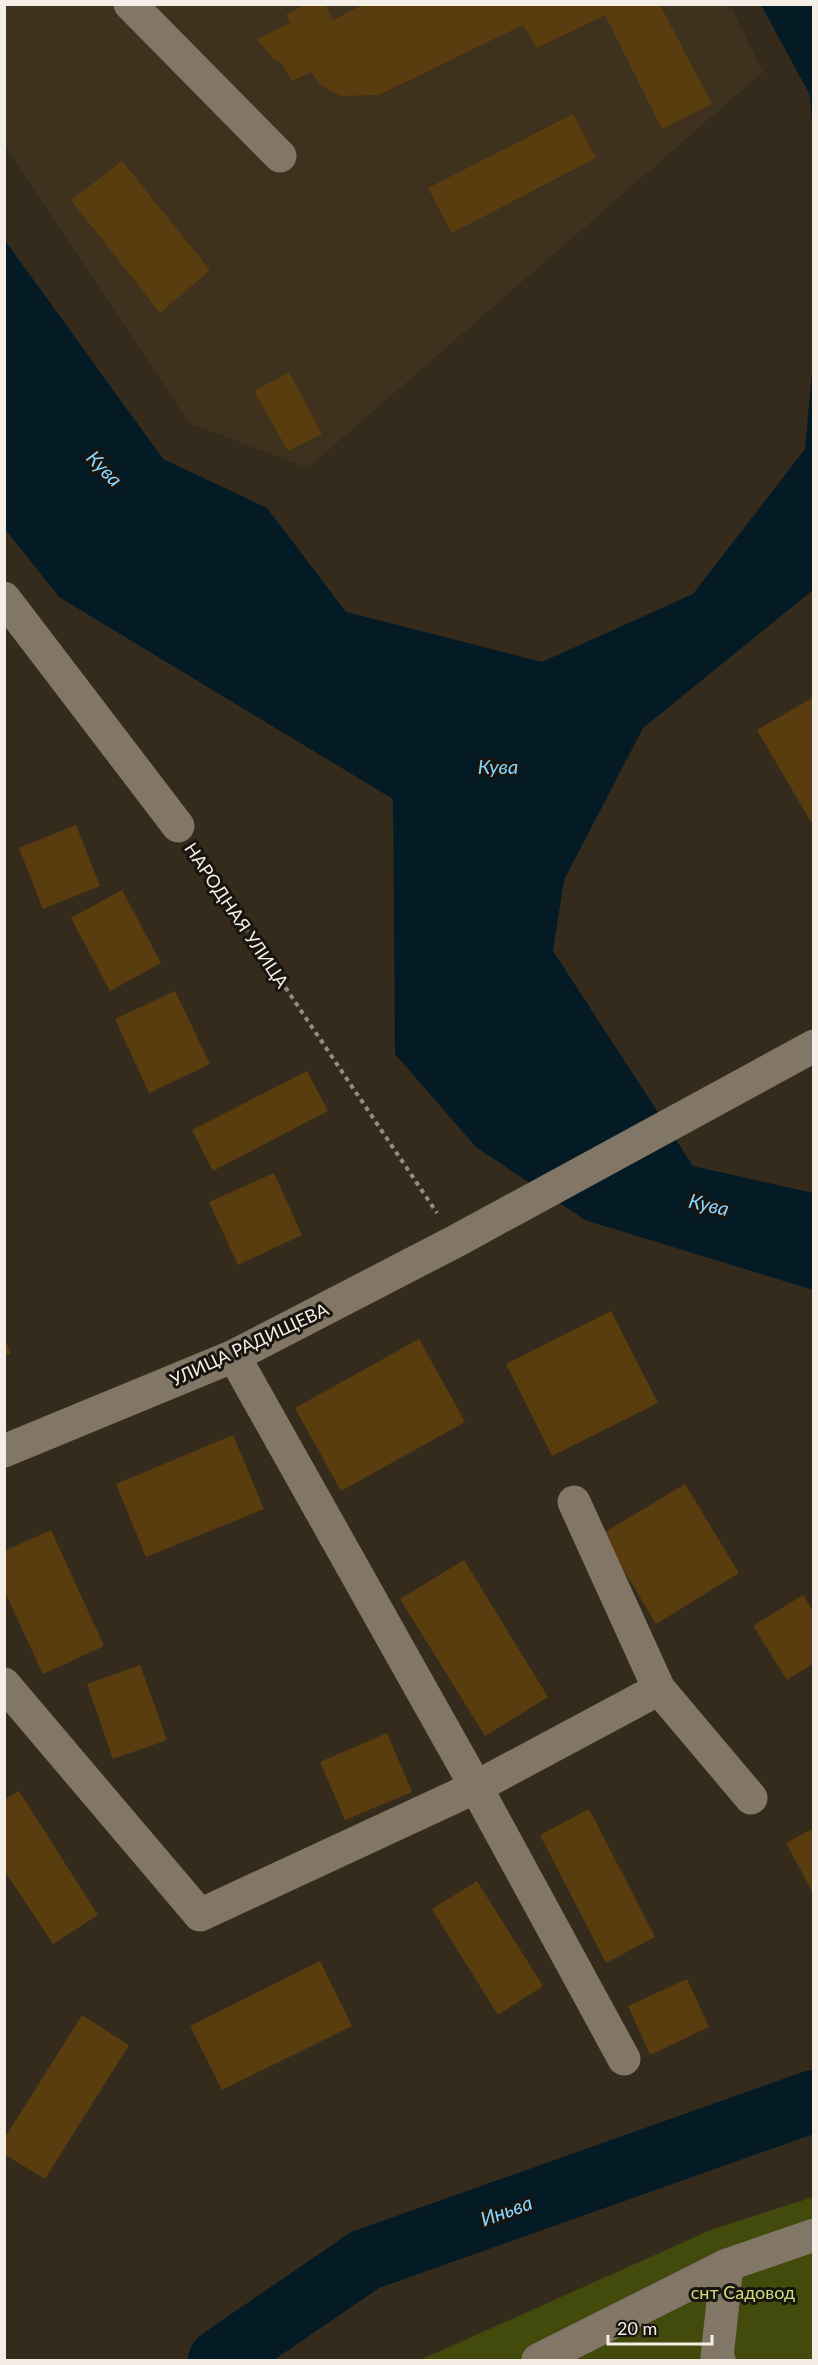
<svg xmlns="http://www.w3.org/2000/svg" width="818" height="2365" viewBox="0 0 818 2365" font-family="Lato,sans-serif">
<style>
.built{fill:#3e311d}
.green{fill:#424a0c}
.water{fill:#041a25}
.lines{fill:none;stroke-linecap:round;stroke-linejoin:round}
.river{stroke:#041a25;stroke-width:62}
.building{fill:#593d0e}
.path{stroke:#958d82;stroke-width:4;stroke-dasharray:4.5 4.5;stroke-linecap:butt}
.minor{stroke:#827666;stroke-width:33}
.labels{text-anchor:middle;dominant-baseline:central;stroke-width:6;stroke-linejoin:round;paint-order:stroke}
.street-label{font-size:18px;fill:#f5eee6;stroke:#18140e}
.park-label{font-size:18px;fill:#cdde81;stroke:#18140e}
.water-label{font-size:20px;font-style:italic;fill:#87d4fe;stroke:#18140e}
</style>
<rect width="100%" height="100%" fill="#342b1d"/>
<polygon class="built" points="4,5 730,5 763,72 308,468 189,423 5,145"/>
<polygon class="green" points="813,2197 813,2360 420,2360 713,2229"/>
<g class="water">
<polygon points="761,5 813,5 813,137 810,95"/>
<polygon points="4,239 163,459 267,508 346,612 542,662 693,594 805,449 813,362 813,590 643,728 564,880 553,951 693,1166 813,1193 813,1290 585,1220 476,1147 395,1054 393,799 59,597 5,529"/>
</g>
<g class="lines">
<polyline class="river" points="219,2360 365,2260 814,2101"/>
</g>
<g class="building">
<polygon points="305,4 325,4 333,20 362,5 660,5 712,104 662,129 605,15 537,48 523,25 379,95 340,96 322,86 311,72 292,81 282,64 273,59 257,39 290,23 286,15"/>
<polygon points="573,114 596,158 452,233 428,188"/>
<polygon points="122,161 210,270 160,313 71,200"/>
<polygon points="289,372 322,434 288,451 254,391"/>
<polygon points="814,697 814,827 757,730"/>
<polygon points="76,825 100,886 43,909 19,848"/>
<polygon points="122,890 161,963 110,991 71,918"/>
<polygon points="175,991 210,1064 149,1093 115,1019"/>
<polygon points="307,1071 328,1111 213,1171 192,1130"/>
<polygon points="274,1173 302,1235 238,1265 209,1202"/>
<polygon points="611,1311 658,1403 552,1456 506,1364"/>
<polygon points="4,1339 11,1353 4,1356"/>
<polygon points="419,1339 465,1422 341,1491 295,1408"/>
<polygon points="233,1435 264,1509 146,1557 116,1484"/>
<polygon points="685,1484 739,1573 656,1624 602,1534"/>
<polygon points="51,1530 104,1646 43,1674 4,1590 4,1551"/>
<polygon points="464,1560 548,1697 485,1736 400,1599"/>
<polygon points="803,1595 814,1612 814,1663 787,1680 753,1626"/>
<polygon points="140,1665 167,1740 113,1759 87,1684"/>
<polygon points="387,1733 412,1792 345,1820 320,1762"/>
<polygon points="19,1791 98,1915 53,1944 4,1870 4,1800"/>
<polygon points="589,1809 655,1937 606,1963 540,1835"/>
<polygon points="814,1828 814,1895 786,1843"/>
<polygon points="477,1881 543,1986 498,2015 432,1909"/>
<polygon points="320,1961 352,2026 222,2090 190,2026"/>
<polygon points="687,1979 709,2027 650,2055 628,2006"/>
<polygon points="82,2015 129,2045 45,2179 4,2154 4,2139"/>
</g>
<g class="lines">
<polyline class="path" points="195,853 437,1213"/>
<g class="minor">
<polyline points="130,4 280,156"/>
<polyline points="4,598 178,826"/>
<polyline points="4,1451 234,1356 456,1241 814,1046"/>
<polyline points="574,1502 659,1689 751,1798"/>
<polyline points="4,1684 200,1915 476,1787 234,1356"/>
<polyline points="624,2059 476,1787 659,1689"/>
<polyline points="538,2360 727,2265 814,2235"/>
<polyline points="719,2360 717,2357 727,2265"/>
</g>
</g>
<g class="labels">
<g class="street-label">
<text transform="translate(237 915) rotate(56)">НАРОДНАЯ УЛИЦА</text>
<text transform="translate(249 1344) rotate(-25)">УЛИЦА РАДИЩЕВА</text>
</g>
<g class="park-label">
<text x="743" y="2292">снт Садовод</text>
</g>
<g class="water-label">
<text transform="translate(105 468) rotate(46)">Кува</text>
<text x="498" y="766">Кува</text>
<text transform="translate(709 1204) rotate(13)">Кува</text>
<text transform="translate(506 2210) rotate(-20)">Иньва</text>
</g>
</g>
<rect width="818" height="2365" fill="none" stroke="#f5eee6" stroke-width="12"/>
<path d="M608 2335v9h104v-9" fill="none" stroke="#f5eee6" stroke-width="3"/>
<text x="617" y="2335" font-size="18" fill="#f5eee6" stroke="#18140e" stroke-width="4.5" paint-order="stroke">20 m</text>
</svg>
